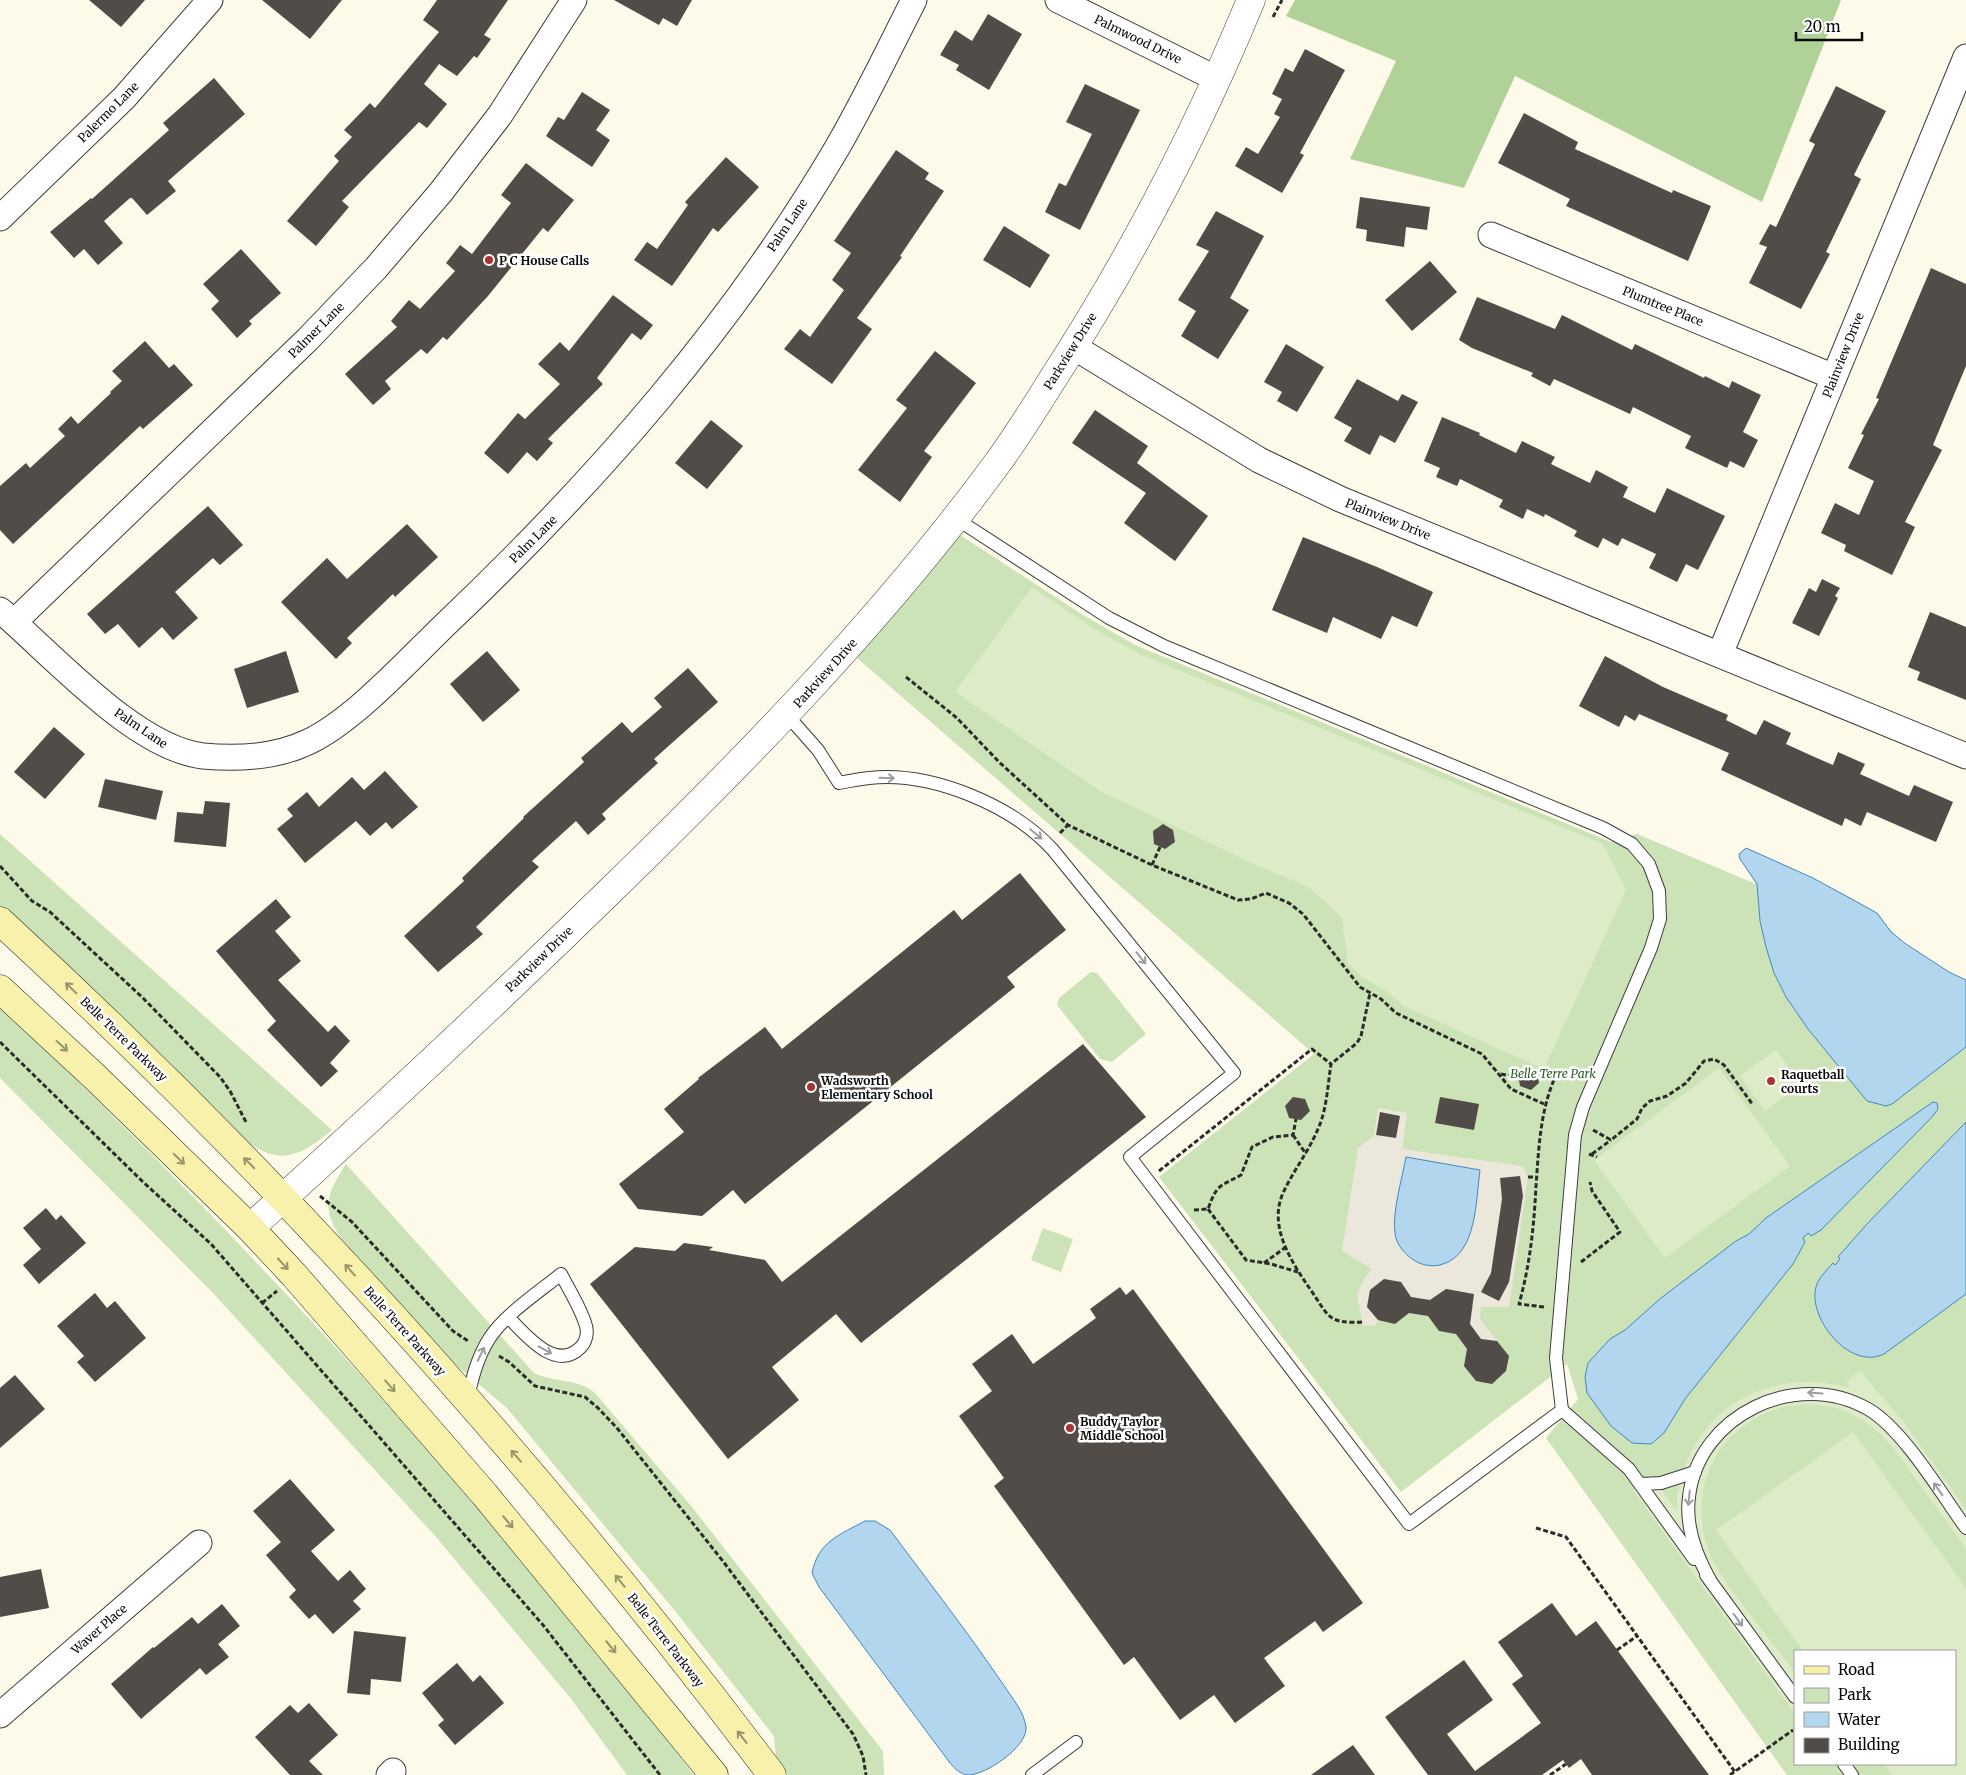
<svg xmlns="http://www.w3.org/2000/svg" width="1966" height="1775" viewBox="0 0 1966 1775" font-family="Merriweather,serif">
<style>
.green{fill:#cce3b7;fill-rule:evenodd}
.forest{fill:#b0d298}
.pitch{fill:#deebc8}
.plaza{fill:#ebe7db;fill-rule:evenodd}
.water{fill:#b3d6ef;stroke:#4288be}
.building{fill:#524c48}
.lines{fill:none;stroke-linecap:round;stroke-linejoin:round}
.service-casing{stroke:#3d3d3d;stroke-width:14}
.minor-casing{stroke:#3d3d3d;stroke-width:27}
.tertiary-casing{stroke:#3d3d3d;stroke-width:29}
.secondary-casing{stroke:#2c2c2c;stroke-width:29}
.path{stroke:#2c2c2c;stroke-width:3;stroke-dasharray:5 2.5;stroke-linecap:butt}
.service{stroke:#fff;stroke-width:12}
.minor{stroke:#fff;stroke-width:25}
.tertiary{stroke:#fff;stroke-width:28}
.secondary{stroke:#f7f1ab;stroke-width:28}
.oneway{stroke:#9d9d9d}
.oneway2{stroke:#98956b}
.poi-dot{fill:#ab3132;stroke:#fff;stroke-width:2}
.labels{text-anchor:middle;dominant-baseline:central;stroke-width:5;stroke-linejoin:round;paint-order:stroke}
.street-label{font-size:12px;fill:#0a0a0a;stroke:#fff}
.poi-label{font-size:12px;font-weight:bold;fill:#0a0a0a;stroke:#fff;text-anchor:start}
.park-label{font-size:12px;font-style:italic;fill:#2b5a22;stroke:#fff}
</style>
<rect width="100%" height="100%" fill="#fdfae9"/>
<g class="green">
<path d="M960,535L1080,613L1135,645L1611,842L1637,834L1756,884L1739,854L1746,848L1752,850C1793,869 1836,888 1875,912C1883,917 1886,926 1892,932C1911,953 1941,968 1966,980V1775H1787L1546,1438L1578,1399L1567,1364L1401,1492L1159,1177L1314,1054L857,658ZM1795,1651H1955V1764H1795Z"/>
<path d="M0,834L332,1130C301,1156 278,1168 243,1138L0,907Z"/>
<polygon points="1091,972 1097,973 1146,1034 1112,1062 1100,1059 1057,1005 1059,998"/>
<path d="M0,1007C252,1244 483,1501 694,1775H627L572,1700L436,1537L213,1293L0,1078Z"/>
<path d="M346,1164L534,1373C554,1383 578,1378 595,1393L692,1507L883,1751L884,1775H788L776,1758L774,1736L675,1611L507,1408L443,1354L346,1245C321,1211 324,1198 346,1164Z"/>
<polygon points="1043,1228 1073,1239 1061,1272 1031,1260"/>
</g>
<polygon class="forest" points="1295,0 1841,0 1762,202 1515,76 1464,188 1350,159 1396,61 1286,16"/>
<g class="pitch">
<polygon points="1032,587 1104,635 1142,655 1603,844 1626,890 1544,1069 1404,1006 1385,990 1362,977 1348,963 1342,918 1309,887 1256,865 1100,791 955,692"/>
<polygon points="1776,1050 1801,1085 1765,1111 1740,1076"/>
<polygon points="1719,1068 1790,1166 1665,1258 1594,1160"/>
<path d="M1860,1371L1903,1421L1966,1509V1549L1892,1446C1872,1423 1848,1407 1818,1405C1786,1402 1755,1413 1732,1436C1700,1467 1693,1519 1712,1559C1727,1588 1752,1615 1771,1642C1778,1651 1792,1665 1795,1676C1797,1688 1795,1702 1795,1714L1633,1490L1647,1478L1655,1482L1677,1511C1676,1493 1681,1475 1688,1459C1715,1395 1785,1369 1850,1388L1846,1382Z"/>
<polygon points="1853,1432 1966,1588 1966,1775 1892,1775 1884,1764 1955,1764 1955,1651 1803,1651 1716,1530"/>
</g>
<path class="plaza" d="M1378,1108L1407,1113L1402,1149L1522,1166L1528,1177L1509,1307H1481L1480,1319L1497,1341L1481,1339L1470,1324L1473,1306L1462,1292L1446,1289L1430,1300L1411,1297L1401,1282L1384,1279L1370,1290L1367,1307L1378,1320L1376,1325L1363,1326L1357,1294L1364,1279L1372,1269L1342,1251L1358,1148L1374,1136ZM1480,1171L1467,1243L1442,1264L1436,1266H1430L1405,1253L1395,1238Z"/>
<g class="water">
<polygon points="1746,848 1813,878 1877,913 1891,932 1906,944 1949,972 1966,980 1966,1047 1892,1104 1886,1106 1867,1101 1808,1029 1786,997 1774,973 1766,947 1760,921 1757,884 1740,859 1739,854"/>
<polygon points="1933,1102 1937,1103 1938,1109 1932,1117 1821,1230 1811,1236 1808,1233 1803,1238 1805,1242 1793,1264 1685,1399 1664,1433 1651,1444 1632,1443 1611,1426 1587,1393 1585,1377 1588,1363 1610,1339 1625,1330 1661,1298 1736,1241 1749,1234 1766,1218"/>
<path d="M1966,1122V1294L1884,1354C1851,1370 1812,1323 1815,1292C1816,1280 1825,1272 1833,1263L1835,1265L1840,1259L1838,1257L1866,1225Z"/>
<path d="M1406,1157L1480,1170C1476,1199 1477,1254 1443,1264C1435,1267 1425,1266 1417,1262C1406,1256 1396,1245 1395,1233C1392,1212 1402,1179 1406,1157Z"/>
<path d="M865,1521H875L890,1530C928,1581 967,1631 1003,1684C1011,1697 1025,1712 1026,1728C1027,1747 986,1775 968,1775C960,1774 955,1769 950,1763L819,1587L812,1573C818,1542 839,1535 865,1521Z"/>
</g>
<g class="building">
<polygon points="89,0 145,0 121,27"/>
<polygon points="262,0 342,0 310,39"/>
<polygon points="437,0 508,0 484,35 491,39 477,58 474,56 457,76 439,64 424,84 447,104 427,128 419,122 342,201 349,207 316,246 287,221 339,161 334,156 352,137 344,130 370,103 375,108 439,32 423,20"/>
<polygon points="614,0 692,0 677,26 663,18 659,25"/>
<polygon points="988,14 1022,34 989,90 956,70 959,65 940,55 955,30 972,41"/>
<polygon points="1305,49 1345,70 1300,153 1304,155 1282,193 1235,166 1246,147 1258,154 1280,117 1274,114 1282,99 1272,94 1285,68 1293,72"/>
<polygon points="214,78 245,114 168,181 176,191 147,215 132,198 130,198 104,221 123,243 98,265 84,249 74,258 50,232 91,198 92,199 169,130 163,123"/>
<polygon points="1085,84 1140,110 1080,230 1045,212 1059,183 1066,186 1092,134 1066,122"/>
<polygon points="1836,86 1886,111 1854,175 1861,179 1826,252 1830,254 1801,309 1749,283 1767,247 1759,244 1770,224 1776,227 1815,144 1809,141"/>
<polygon points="582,92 610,110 596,130 610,140 592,167 546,136 558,117 564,120"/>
<polygon points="1524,113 1578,142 1575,149 1672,193 1673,190 1711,206 1688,261 1566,206 1570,199 1498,163"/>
<polygon points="896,150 929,173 925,179 944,191 900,256 902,257 857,318 872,329 832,384 784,349 800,329 810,337 844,290 832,280 851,253 834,241"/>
<polygon points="726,157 759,187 718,232 713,228 672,286 634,260 647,242 657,249 688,205 685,202"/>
<polygon points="526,163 574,200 548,232 543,228 488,296 447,340 443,337 427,354 421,349 385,381 391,389 373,405 345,374 397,327 391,321 409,300 420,309 455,271 446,263 460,245 472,254 511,203 501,195"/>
<polygon points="1360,197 1430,207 1427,230 1406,227 1404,247 1366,241 1367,230 1356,228"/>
<polygon points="1216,211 1264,236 1230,298 1249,310 1218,359 1181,336 1196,311 1178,300 1209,251 1196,245"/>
<polygon points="1004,226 1050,255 1030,288 983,260"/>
<polygon points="241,249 281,293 249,321 252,324 237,338 211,309 219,301 203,284"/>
<polygon points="1430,261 1457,292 1412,331 1385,300"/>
<polygon points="1931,268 1966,284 1966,366 1933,445 1942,450 1905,522 1915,527 1892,575 1844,551 1846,545 1821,533 1835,503 1859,515 1874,481 1848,468 1864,435 1861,434 1879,399 1876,398"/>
<polygon points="613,295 653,325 641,340 632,333 597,378 603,384 548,439 553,443 537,461 527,452 508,474 484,453 518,413 525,419 560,384 538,364 560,342 569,351"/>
<polygon points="1477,297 1555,329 1562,315 1632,350 1635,344 1704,378 1705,376 1729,388 1732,381 1761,395 1743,432 1758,440 1744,468 1730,461 1727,468 1685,448 1691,436 1633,407 1630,414 1554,379 1550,386 1531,376 1533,373 1472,348 1459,340"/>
<polygon points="145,341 169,368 174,364 193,385 143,429 140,426 13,544 0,530 0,486 26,463 30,468 65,436 58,429 71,416 78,424 111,393 110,392 122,381 112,371"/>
<polygon points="1286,344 1324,367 1297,412 1277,401 1282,392 1264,382"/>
<polygon points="935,351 976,383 924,451 932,457 900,502 858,470 907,408 896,400"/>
<polygon points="1357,379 1398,401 1402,394 1418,402 1395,443 1380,435 1370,455 1344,441 1352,428 1334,418"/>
<polygon points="1095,410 1148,446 1137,463 1208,516 1175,561 1124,523 1146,493 1072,443"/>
<polygon points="1442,417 1480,433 1479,435 1516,453 1522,441 1555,457 1551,464 1590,483 1596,470 1628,487 1623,497 1655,513 1667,488 1725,516 1698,570 1686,564 1677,582 1649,568 1656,554 1622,538 1618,546 1603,538 1598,548 1574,536 1577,531 1545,514 1544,517 1527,509 1523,519 1499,507 1503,500 1460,479 1457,486 1436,477 1440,468 1424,461"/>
<polygon points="711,420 743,446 707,489 675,463"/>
<polygon points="208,506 243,545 220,565 213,558 175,592 198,618 173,640 162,627 139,648 118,624 105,634 87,614"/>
<polygon points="407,524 438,557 395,597 393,594 347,638 352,643 336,659 281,602 327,558 347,579"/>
<polygon points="1303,537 1377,567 1433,592 1417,627 1392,616 1381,639 1333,617 1327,633 1272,610"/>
<polygon points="1822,579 1840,588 1835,596 1838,598 1819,636 1792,623 1809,588 1816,592"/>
<polygon points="1930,612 1966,627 1966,700 1917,680 1920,672 1908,667"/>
<polygon points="286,651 299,692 247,708 234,669"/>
<polygon points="487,651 520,690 483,722 450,684"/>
<polygon points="1605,656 1663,687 1728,715 1726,720 1756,735 1764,720 1791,733 1786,744 1810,755 1833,765 1838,752 1865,764 1860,774 1909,796 1914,785 1953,802 1936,842 1867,812 1861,826 1845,818 1842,826 1721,770 1729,753 1639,714 1635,721 1625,715 1619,727 1579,706"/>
<polygon points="688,668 718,702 654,759 658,763 602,814 606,819 588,835 576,821 532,861 539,867 476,927 483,934 438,972 404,936 464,881 462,878 524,818 523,817 584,762 581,758 622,722 632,733 662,707 654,698"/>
<polygon points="54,727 85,754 45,799 14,772"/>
<polygon points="385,771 418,807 392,829 386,822 370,836 356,821 305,863 277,829 293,816 287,809 307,792 319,807 352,777 364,790"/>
<polygon points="105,779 163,791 156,820 98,807"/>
<polygon points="205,801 230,803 226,847 174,842 177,812 203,814"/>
<polygon points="1163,824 1173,830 1175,842 1165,849 1154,844 1153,831"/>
<polygon points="1020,873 1066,930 1007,977 1015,987 745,1204 733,1190 702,1216 638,1209 619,1184 684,1132 664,1109 699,1079 698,1078 765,1027 782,1049 954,910 962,920"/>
<polygon points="276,899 291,917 275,931 301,961 278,980 328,1032 335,1025 350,1041 330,1063 338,1071 321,1087 267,1030 276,1021 216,951"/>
<polygon points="1083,1044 1146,1117 861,1343 836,1314 772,1367 799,1400 728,1459 590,1284 635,1247 675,1251 684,1243 713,1247 709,1250 765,1260 782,1282"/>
<polygon points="1527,1067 1537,1072 1539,1083 1531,1090 1520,1086 1518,1074"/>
<polygon points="1293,1097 1305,1099 1310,1111 1301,1120 1289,1118 1285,1106"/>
<polygon points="1440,1097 1479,1104 1474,1130 1435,1123"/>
<polygon points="1380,1112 1400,1116 1396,1138 1376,1135"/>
<polygon points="1520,1176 1523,1196 1509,1282 1499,1301 1481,1292 1491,1273 1502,1199 1500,1178"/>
<polygon points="46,1208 56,1220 61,1215 86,1243 39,1284 23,1265 41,1249 23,1228"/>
<polygon points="1384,1279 1401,1282 1411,1297 1430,1300 1446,1289 1474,1294 1470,1324 1481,1339 1497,1341 1509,1356 1506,1371 1492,1384 1476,1381 1464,1366 1467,1349 1456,1334 1439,1331 1428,1316 1409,1313 1395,1324 1378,1320 1367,1307 1370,1290"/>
<polygon points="1120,1287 1126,1295 1133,1289 1363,1603 1323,1632 1315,1621 1264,1658 1285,1686 1235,1723 1214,1695 1180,1720 1134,1657 1124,1665 994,1486 1004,1478 959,1416 992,1391 972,1364 1012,1334 1033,1364 1096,1318 1090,1309"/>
<polygon points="95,1293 107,1308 115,1301 146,1338 95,1382 77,1362 84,1356 57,1326"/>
<polygon points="15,1375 45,1409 0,1448 0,1388"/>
<polygon points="290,1479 335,1530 311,1551 338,1581 350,1570 366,1589 353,1601 361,1609 333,1634 315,1614 309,1619 289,1597 296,1590 266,1555 281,1542 253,1511"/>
<polygon points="41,1569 49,1608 0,1617 0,1577"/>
<polygon points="1552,1603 1576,1636 1596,1621 1709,1775 1592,1775 1581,1759 1569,1768 1563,1760 1542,1775 1428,1775 1385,1717 1464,1660 1493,1700 1447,1734 1475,1771 1541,1723 1512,1684 1523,1676 1498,1642"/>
<polygon points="222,1604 240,1626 218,1644 229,1657 206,1675 200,1668 141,1719 111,1684 153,1647 154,1648 192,1617 198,1624"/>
<polygon points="354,1631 406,1637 401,1682 371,1679 370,1695 347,1693"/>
<polygon points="457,1663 473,1682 480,1675 504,1703 455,1745 438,1725 444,1720 422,1693"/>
<polygon points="309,1703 338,1735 309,1761 323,1775 290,1775 255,1737 290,1705 298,1713"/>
<polygon points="1353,1745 1375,1775 1311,1775"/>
</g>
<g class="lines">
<defs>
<g id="service">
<path d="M787,715L818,750L839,783C849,781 859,779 869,778C931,771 1012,805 1053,850L1234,1073L1130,1157L1409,1524L1562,1410L1556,1358L1575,1135L1583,1107L1651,948L1660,919L1659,891L1649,864L1632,844L1603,828L1164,646L1109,618L955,518"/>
<path d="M467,1401C472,1379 477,1358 489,1339C504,1315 539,1292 561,1274C569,1290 581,1308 586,1326C588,1333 586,1342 581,1347C556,1373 526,1335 509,1318"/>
<polyline points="1562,1410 1629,1469 1694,1559"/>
<polyline points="1641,1484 1661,1483 1695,1472"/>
<polyline points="1706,1575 1795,1697"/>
<path d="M1710,1580C1696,1555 1685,1527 1689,1497C1698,1415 1797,1368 1868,1409C1903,1429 1942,1495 1966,1528"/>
<polyline points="1844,1764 1852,1775"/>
<polyline points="1032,1775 1076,1742"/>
</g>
<g id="minor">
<polyline points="1058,0 1217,79"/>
<polyline points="0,218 124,98 210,0"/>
<polyline points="1491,235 1834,377"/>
<polyline points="1074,347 1259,460 1340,499 1966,756"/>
<path d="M0,610C53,655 135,748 203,756C237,759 277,757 308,742C355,720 411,657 449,621C598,479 733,325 837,148C865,100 889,49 914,0"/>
<polyline points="14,622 308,339 376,268 441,192 500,115 574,0"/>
<polyline points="1720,654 1966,57"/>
<polyline points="0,1715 199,1543"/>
<polyline points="389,1775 393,1771"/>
</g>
<path id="tertiary" d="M250,1228C371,1119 491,1007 608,893C747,758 881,621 996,465C1017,437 1035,407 1054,377C1131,258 1197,131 1251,0"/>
<g id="secondary">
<path d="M0,921C283,1181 541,1468 772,1775"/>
<polyline points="0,989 95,1077 250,1228 294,1275 485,1495 714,1775"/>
</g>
</defs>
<use href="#service" class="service-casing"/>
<use href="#minor" class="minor-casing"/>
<use href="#tertiary" class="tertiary-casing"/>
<use href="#secondary" class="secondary-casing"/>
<g class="path">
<polyline points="1273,17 1282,0"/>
<polyline points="906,677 957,718 999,762 1068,825 1152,865 1238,900 1251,899 1266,893 1289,903 1303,914 1360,987 1381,999 1396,1013 1482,1054 1511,1089 1544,1104"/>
<polyline points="1060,833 1068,825"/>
<polyline points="1152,865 1160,847"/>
<polyline points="0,866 32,901 50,912 143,998 220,1077 230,1091 247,1124"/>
<polyline points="0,1042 142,1181 211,1244 543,1625 660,1775"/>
<polyline points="1501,1074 1516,1077"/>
<polyline points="1593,1130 1611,1140 1637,1119 1642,1108 1650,1101 1667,1096 1686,1083 1704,1061 1714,1059 1724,1065 1753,1105"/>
<polyline points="1293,1135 1306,1154"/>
<polyline points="1589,1154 1597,1157"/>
<polyline points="1592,1154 1611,1140"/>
<polyline points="1159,1171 1312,1049 1331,1064"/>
<polyline points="1528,1177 1536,1177"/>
<polyline points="320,1196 352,1222 453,1331 468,1341"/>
<polyline points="1208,1209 1246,1260 1271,1264 1298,1272"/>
<path d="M1194,1210L1208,1209C1217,1184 1219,1187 1241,1175L1252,1147L1273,1137L1293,1135L1296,1119"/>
<polyline points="1581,1262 1620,1232 1592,1191 1590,1182"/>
<polyline points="1264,1263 1286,1247"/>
<polyline points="262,1303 277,1291"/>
<path d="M1544,1307L1519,1304C1530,1265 1534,1226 1536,1186C1539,1146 1540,1109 1557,1073H1560"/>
<path d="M1362,1322C1327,1324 1329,1316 1310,1289C1291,1261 1267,1225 1284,1191C1295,1168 1311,1148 1320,1124C1327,1106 1328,1083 1331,1064L1357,1043L1361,1036L1370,993"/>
<polyline points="499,1356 509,1362 535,1386 585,1397 598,1408 617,1428 722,1560 853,1734 863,1756 866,1775"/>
<polyline points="1536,1528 1566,1537 1735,1772"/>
<polyline points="1617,1650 1637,1636"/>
<polyline points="1550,1775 1566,1764"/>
<polyline points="1730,1775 1793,1730"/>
</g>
<use href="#service" class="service"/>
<use href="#minor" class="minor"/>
<use href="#tertiary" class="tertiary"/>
<use href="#secondary" class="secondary"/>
</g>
<defs><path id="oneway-shaft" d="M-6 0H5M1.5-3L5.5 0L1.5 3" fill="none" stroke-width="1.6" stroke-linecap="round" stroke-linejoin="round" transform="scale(1.25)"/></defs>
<g class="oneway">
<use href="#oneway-shaft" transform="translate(887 778) rotate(2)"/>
<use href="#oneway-shaft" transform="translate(1036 834) rotate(40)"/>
<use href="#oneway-shaft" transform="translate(1141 958) rotate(51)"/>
<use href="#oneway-shaft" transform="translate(545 1350) rotate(28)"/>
<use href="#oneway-shaft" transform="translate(481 1354) rotate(-65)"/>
<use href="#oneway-shaft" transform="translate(1815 1393) rotate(-176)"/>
<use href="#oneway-shaft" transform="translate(1938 1489) rotate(-126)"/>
<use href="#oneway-shaft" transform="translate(1689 1498) rotate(96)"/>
<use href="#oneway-shaft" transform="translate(1738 1620) rotate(54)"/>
</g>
<g class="oneway2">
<use href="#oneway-shaft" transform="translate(71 988) rotate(-136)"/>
<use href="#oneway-shaft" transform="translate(62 1046) rotate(43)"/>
<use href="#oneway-shaft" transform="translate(179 1159) rotate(44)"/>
<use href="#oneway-shaft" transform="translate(249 1163) rotate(-135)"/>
<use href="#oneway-shaft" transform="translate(283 1264) rotate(47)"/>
<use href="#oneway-shaft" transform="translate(350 1270) rotate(-132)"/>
<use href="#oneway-shaft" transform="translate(390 1386) rotate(49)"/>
<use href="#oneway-shaft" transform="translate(516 1456) rotate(-131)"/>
<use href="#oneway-shaft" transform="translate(508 1522) rotate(50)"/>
<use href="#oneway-shaft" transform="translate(620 1581) rotate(-129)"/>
<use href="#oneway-shaft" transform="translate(611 1647) rotate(50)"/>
<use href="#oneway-shaft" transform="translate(742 1737) rotate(-128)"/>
</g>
<g class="poi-dot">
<circle cx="489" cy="260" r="5"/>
<circle cx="1771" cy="1081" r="5"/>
<circle cx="811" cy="1087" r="5"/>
<circle cx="1070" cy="1428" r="5"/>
</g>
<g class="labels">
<g class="street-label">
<text transform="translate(1138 39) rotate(26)">Palmwood Drive</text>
<text transform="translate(108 112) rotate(-45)">Palermo Lane</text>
<text transform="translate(787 225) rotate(-56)">Palm Lane</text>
<text transform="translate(1663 306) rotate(22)">Plumtree Place</text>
<text transform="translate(316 330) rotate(-45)">Palmer Lane</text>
<text transform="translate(1070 351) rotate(-58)">Parkview Drive</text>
<text transform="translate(1843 355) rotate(-68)">Plainview Drive</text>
<text transform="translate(1388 519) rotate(22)">Plainview Drive</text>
<text transform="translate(533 539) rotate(-45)">Palm Lane</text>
<text transform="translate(825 673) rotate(-48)">Parkview Drive</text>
<text transform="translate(141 728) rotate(34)">Palm Lane</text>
<text transform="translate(539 959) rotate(-44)">Parkview Drive</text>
<text transform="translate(124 1039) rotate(44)">Belle Terre Parkway</text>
<text transform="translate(405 1331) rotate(48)">Belle Terre Parkway</text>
<text transform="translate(99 1629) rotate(-41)">Waver Place</text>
<text transform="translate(666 1640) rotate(52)">Belle Terre Parkway</text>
</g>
<g class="poi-label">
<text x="499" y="260">P C House Calls</text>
<text x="1781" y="1074">Raquetball<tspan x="1781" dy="14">courts</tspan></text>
<text x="821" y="1080">Wadsworth<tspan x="821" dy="14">Elementary School</tspan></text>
<text x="1080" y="1421">Buddy Taylor<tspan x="1080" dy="14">Middle School</tspan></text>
</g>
<g class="park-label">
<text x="1553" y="1073">Belle Terre Park</text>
</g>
</g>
<rect x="1794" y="1650" width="162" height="115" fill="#ffffff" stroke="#9d9d9d"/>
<rect x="1804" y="1666" width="25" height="8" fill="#f7f1ab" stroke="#9d9d9d"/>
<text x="1838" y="1675" font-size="15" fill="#0a0a0a">Road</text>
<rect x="1804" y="1688" width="25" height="15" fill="#cce3b7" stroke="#9d9d9d"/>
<text x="1838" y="1700" font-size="15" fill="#0a0a0a">Park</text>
<rect x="1804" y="1712" width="25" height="15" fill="#b3d6ef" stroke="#9d9d9d"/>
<text x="1838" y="1725" font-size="15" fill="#0a0a0a">Water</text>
<rect x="1804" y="1738" width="25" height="15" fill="#524c48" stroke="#9d9d9d"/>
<text x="1838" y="1750" font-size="15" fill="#0a0a0a">Building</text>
<path d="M1796 32v8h66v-8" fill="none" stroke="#0a0a0a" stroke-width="2.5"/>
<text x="1804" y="32" font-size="15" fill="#0a0a0a" stroke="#ffffff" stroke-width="4" paint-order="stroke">20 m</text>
</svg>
